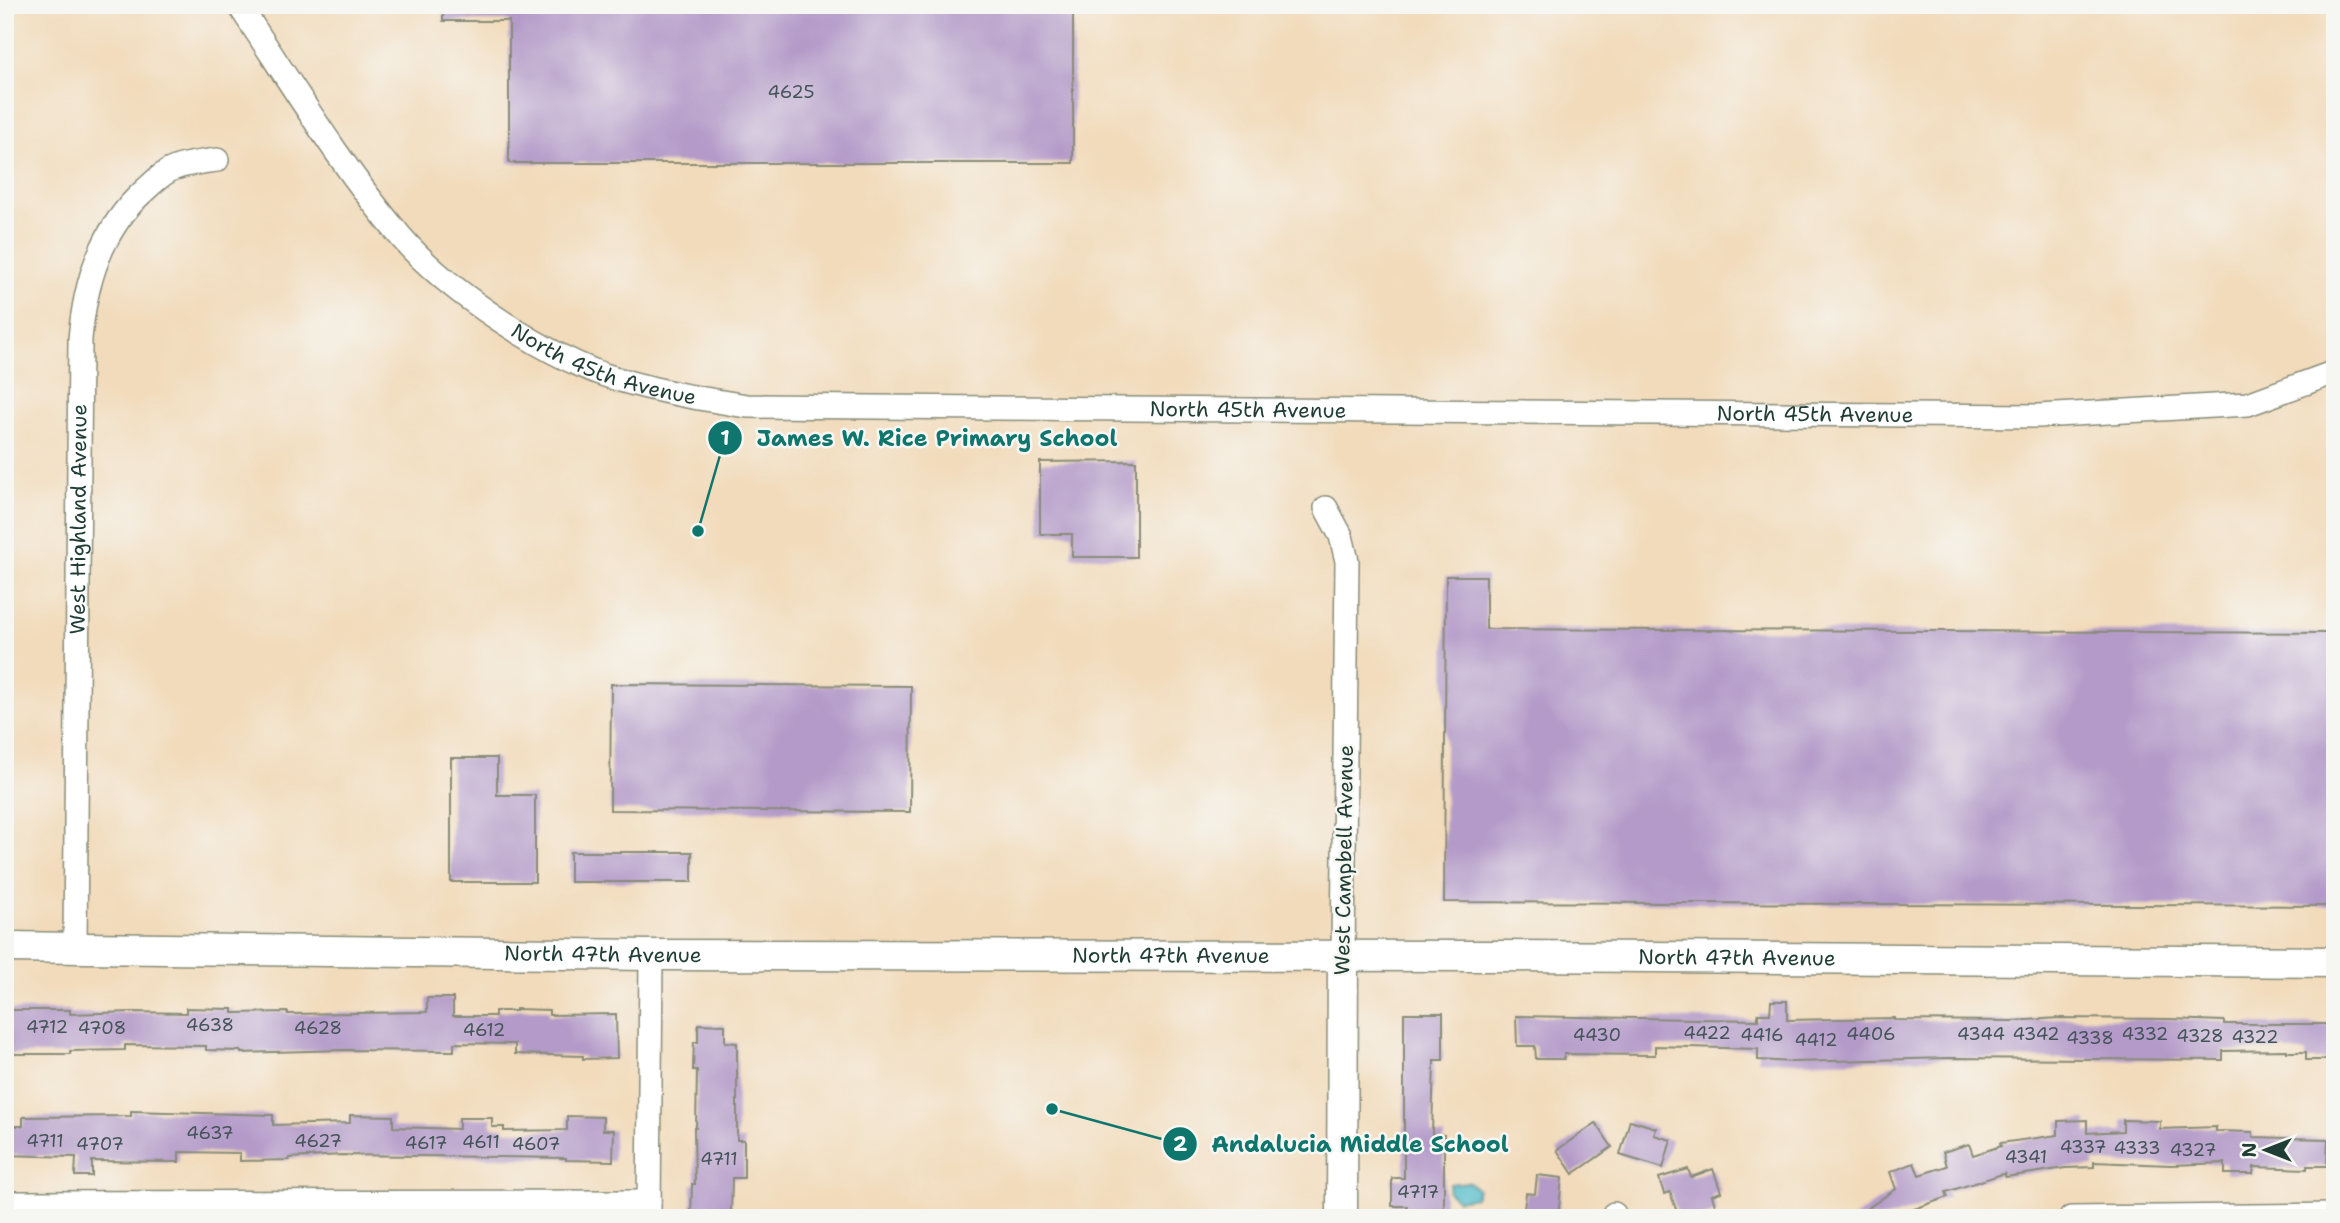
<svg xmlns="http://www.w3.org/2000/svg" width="2340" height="1223" viewBox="0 0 2340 1223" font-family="'Shantell Sans',sans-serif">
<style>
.water{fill:#4ebac9;stroke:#367c7e;stroke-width:2}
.building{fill:#b39ac8}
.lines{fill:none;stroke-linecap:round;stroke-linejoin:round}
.minor-casing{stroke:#888c78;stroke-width:26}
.tertiary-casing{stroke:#888c78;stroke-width:33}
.minor{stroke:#fff;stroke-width:23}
.tertiary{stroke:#fff;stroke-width:30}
.labels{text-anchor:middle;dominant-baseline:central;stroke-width:5;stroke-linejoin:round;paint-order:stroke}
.number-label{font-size:18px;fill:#445459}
.street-label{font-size:21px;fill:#1f3d34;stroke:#f6f6f2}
.leader{fill:none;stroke:#0f766e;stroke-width:2.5}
.callout-dot{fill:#0f766e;stroke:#f6f6f2;stroke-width:2.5}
.mark-label{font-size:21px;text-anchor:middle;font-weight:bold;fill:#fff}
.callout-label{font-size:23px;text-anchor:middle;font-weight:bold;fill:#0f766e;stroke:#f6f6f2;stroke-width:5;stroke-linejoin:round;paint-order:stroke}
</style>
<rect width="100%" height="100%" fill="#f6f6f2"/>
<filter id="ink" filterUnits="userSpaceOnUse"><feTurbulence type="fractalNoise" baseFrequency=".0143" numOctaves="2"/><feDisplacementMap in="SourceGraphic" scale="14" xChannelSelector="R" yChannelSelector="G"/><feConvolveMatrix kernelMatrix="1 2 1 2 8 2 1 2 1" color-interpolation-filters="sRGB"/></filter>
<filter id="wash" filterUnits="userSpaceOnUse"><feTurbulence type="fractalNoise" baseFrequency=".00686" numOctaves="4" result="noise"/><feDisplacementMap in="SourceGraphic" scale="28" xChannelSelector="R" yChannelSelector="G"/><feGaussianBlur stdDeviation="1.57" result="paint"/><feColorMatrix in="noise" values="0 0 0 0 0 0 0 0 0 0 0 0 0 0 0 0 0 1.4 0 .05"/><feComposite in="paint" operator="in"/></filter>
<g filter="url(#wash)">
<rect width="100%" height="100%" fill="#f2dbbb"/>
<polygon class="water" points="1468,1182 1478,1189 1475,1197 1458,1200 1448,1192 1450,1184"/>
<g id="blocks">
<g class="building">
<polygon points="443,5 1073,5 1073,163 509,163 509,21 443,21"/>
<polygon points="1136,461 1136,557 1072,557 1072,534 1040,534 1040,462"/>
<polygon points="1446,576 1486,576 1486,629 2335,633 2335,906 1444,902"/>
<polygon points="611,684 911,686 910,812 610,810"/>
<polygon points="451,758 497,758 497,795 535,795 535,882 451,882"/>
<rect x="570" y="852" width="122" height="30"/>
<polygon points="427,998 453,998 453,1016 495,1016 495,1011 516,1011 516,1009 549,1010 549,1015 616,1014 617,1058 583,1059 583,1056 515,1054 515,1044 454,1043 454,1051 345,1050 241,1053 241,1051 206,1050 206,1046 125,1045 125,1050 70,1051 70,1054 5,1054 5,1010 70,1010 70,1014 132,1012 186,1013 186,1008 233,1009 233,1013 288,1012 288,1014 427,1012"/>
<polygon points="1771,1001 1787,1001 1787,1020 1894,1018 1894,1020 2012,1021 2059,1018 2169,1019 2224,1021 2224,1024 2334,1024 2333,1060 2306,1060 2306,1052 2287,1052 2287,1050 2223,1051 2223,1060 1949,1058 1793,1062 1758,1060 1758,1049 1655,1046 1655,1055 1564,1054 1564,1059 1536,1059 1535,1046 1517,1046 1516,1016 1758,1020 1758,1014 1770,1014"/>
<polygon points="1404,1013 1443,1013 1443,1060 1434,1060 1432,1134 1444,1135 1444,1218 1407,1218 1407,1206 1392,1206 1392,1178 1404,1178"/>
<polygon points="698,1024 725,1025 725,1042 737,1043 737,1140 744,1140 744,1178 732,1178 731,1214 721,1214 721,1218 691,1218 692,1184 695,1184 694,1128 696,1128 697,1070 693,1070 694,1042 698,1042"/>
<polygon points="131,1111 273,1115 273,1125 350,1123 350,1115 393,1116 393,1127 459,1129 459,1118 492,1118 492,1127 504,1127 504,1131 567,1130 567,1116 603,1117 603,1130 614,1130 613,1161 566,1160 566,1158 342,1155 289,1158 289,1160 240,1161 240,1153 179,1152 179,1162 92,1161 92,1176 75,1176 76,1157 5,1155 5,1126 23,1126 23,1117 131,1116"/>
<polygon points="1630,1120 1656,1128 1654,1135 1671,1140 1663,1168 1620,1155"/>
<polygon points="2087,1120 2087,1133 2123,1131 2123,1120 2160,1121 2160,1129 2216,1127 2216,1131 2253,1132 2253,1137 2328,1139 2327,1166 2307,1166 2307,1169 2254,1167 2253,1174 2225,1174 2225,1163 2171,1165 2094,1162 2094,1167 2065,1168 2005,1177 2005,1173 1946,1192 1948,1197 1889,1218 1853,1218 1896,1189 1890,1172 1914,1163 1919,1175 1947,1166 1943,1152 1969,1144 1973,1155 2001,1146 2000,1143 2058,1135 2058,1121"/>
<polygon points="1596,1123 1612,1147 1573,1174 1557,1150"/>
<polygon points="1688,1169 1691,1177 1713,1169 1721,1192 1712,1195 1717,1212 1699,1218 1679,1218 1670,1192 1664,1194 1659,1178"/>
<polygon points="1537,1175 1562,1178 1558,1218 1523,1218 1526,1193 1535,1194"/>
</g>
</g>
</g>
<g filter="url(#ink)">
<use href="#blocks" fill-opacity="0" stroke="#888c78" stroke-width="2"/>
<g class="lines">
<defs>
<g id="minor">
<path id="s1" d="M239,5C291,83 340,165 401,237C448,292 548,358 617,379C660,392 703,399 747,406L2039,416L2248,404L2335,372"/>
<polyline points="1326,508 1341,536 1347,561 1343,956"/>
<path id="s2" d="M75,948L80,339C85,283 101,229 145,190C154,182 163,172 175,168C188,163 203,162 217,160"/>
<polyline points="5,1203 649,1202"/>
<polyline points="649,1215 651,955"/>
<polyline points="1614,1218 1614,1214"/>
<polyline points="2071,1218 2335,1215"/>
</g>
<g id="tertiary">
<path id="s3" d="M5,947L651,955L1500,956L2335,962"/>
<polyline points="1342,1218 1343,956"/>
</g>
</defs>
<use href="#minor" class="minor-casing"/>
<use href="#tertiary" class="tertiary-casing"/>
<use href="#minor" class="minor"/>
<use href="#tertiary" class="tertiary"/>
</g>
</g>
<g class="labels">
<g class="number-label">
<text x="791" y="92">4625</text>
<text x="210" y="1025">4638</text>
<text x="47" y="1027">4712</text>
<text x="102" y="1028">4708</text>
<text x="318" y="1028">4628</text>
<text x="484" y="1030">4612</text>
<text x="1707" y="1033">4422</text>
<text x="1871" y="1034">4406</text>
<text x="1981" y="1034">4344</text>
<text x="2036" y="1034">4342</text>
<text x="2145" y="1034">4332</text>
<text x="1597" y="1035">4430</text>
<text x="1762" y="1035">4416</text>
<text x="2200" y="1036">4328</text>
<text x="2255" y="1037">4322</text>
<text x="2090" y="1038">4338</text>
<text x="1816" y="1040">4412</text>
<text x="210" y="1133">4637</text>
<text x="45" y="1141">4711</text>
<text x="318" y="1141">4627</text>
<text x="481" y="1142">4611</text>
<text x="426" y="1143">4617</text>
<text x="100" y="1144">4707</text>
<text x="536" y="1144">4607</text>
<text x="2083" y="1147">4337</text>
<text x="2137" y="1148">4333</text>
<text x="2193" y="1150">4327</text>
<text x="2026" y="1157">4341</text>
<text x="719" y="1159">4711</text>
<text x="1418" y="1192">4717</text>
</g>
<g class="street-label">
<text stroke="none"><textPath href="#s1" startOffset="527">North 45th Avenue</textPath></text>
<text stroke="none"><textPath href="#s1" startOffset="1178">North 45th Avenue</textPath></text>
<text stroke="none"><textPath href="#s1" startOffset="1745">North 45th Avenue</textPath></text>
<text stroke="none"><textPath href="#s2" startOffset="429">West Highland Avenue</textPath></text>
<text transform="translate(1344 860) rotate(-89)">West Campbell Avenue</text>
<text stroke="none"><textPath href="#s3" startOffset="598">North 47th Avenue</textPath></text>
<text stroke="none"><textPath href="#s3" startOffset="1166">North 47th Avenue</textPath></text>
<text stroke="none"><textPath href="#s3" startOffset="1732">North 47th Avenue</textPath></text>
</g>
</g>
<path class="leader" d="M698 531L725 438M1052 1109L1180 1144"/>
<g class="callout-dot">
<circle cx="698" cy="531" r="7"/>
<circle cx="1052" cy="1109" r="7"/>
<circle cx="725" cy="438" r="18"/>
<circle cx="1180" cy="1144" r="18"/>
</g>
<g class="mark-label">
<text x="725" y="445">1</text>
<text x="1180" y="1151">2</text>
</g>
<g class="callout-label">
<text x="937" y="446">James W. Rice Primary School</text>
<text x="1360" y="1152">Andalucia Middle School</text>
</g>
<rect width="2340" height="1223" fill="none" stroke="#f6f6f2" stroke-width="28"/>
<g transform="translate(2266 1150) rotate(270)" stroke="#f6f6f2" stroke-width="5" paint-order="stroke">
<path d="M0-5L12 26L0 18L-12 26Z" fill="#1f3d34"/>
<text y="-10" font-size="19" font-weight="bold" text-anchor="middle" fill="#1f3d34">N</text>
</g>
</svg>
